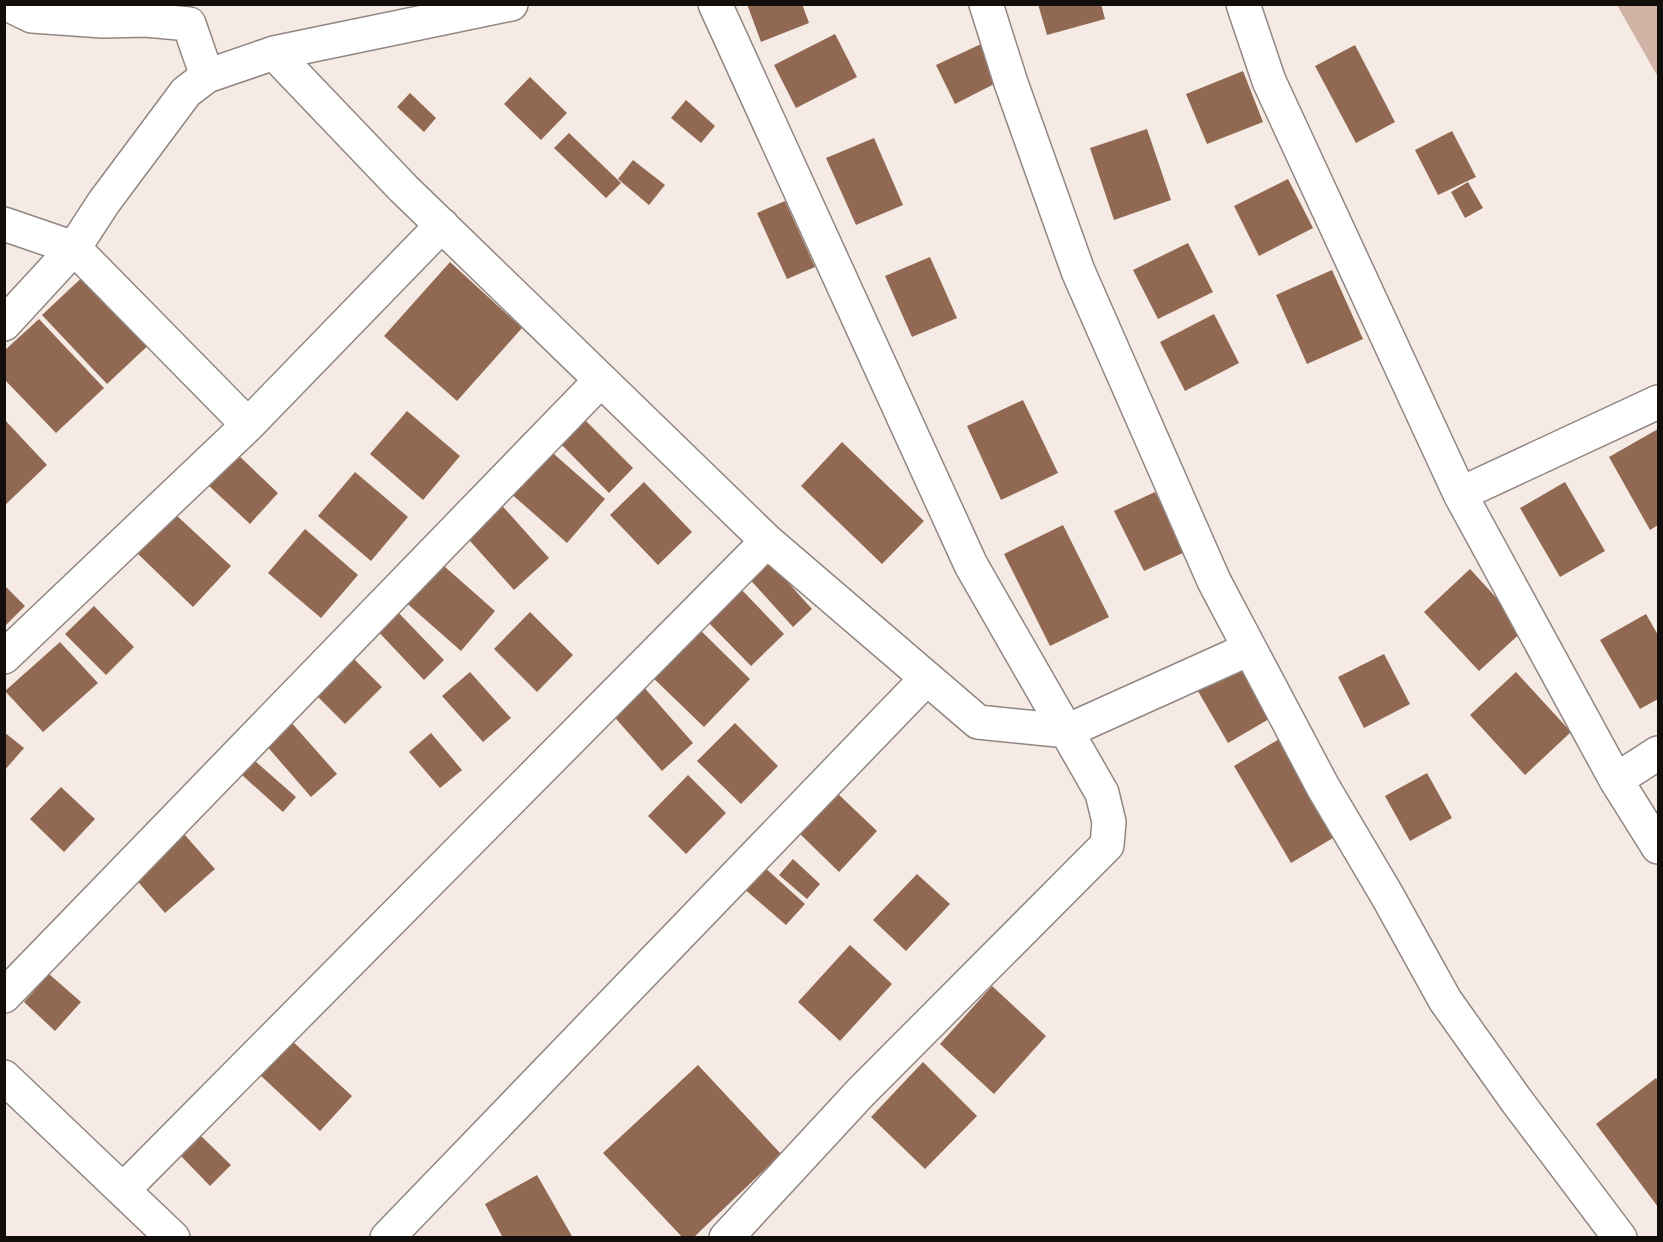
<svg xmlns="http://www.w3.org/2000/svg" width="1663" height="1242" font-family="Roboto,sans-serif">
<rect width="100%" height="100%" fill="#f5eae4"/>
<!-- green -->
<path fill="#d0b3a4" d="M1617,5H1658V77Z"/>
<!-- building -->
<path fill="#916953" d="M747,4H802L809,23L761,42Z
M1038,4H1101L1105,19L1047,35Z
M835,34L857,77L796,108L774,65Z
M981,44L1000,81L955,104L936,65Z
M1355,45L1395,122L1356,143L1315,66Z
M1243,71L1263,122L1207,144L1186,94Z
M530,77L567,113L541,140L504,104Z
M410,93L436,118L424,132L397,107Z
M686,100L715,126L701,143L671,118Z
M1147,129L1171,200L1114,220L1090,148Z
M1452,131L1476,177L1438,195L1415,150Z
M569,133L621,183L606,198L554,148Z
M874,138L903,205L856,225L826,158Z
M633,160L665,185L649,205L618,179Z
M1288,179L1313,228L1259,256L1234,206Z
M1468,182L1483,208L1465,218L1451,192Z
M785,201L815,267L787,279L757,213Z
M1188,243L1213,292L1158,319L1133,270Z
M930,257L957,318L912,337L885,276Z
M450,262L522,328L457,401L384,336Z
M90,270L155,339L107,384L42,315Z
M1332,270L1363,339L1307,364L1276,295Z
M1214,314L1239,363L1185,391L1160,342Z
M39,319L104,388L56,433L4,379V351Z
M1023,400L1058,473L1001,500L967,426Z
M407,411L460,456L423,500L370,454Z
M581,416L633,468L609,493L557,440Z
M4,419L47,465L4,506Z
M1658,429V525L1650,530L1609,457Z
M842,442L924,521L882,564L801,486Z
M546,447L605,499L567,543L507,490Z
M237,454L278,493L250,524L208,485Z
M355,472L408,517L371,561L318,516Z
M644,482L692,532L658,565L610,515Z
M1565,482L1605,551L1560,577L1520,508Z
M1155,492L1185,552L1144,571L1114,511Z
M497,500L549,558L514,590L462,532Z
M175,514L231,566L193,607L138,554Z
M1063,525L1109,617L1050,646L1004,554Z
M305,529L358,575L321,618L268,573Z
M765,557L812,609L793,627L746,575Z
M436,559L495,611L461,651L402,599Z
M1470,569L1525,629L1479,671L1424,612Z
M4,585L25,606L4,627Z
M740,588L784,634L751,666L707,621Z
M94,606L134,647L106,675L65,634Z
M392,606L444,660L424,680L372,625Z
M530,612L573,655L537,692L494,649Z
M1646,614L1658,635V699L1640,709L1600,640Z
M695,625L750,679L704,727L648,673Z
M60,642L98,683L43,732L5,691Z
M1384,654L1410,704L1364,728L1338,677Z
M350,655L382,687L345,724L313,692Z
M1240,659L1274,716L1228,743L1195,686Z
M470,672L511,718L483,742L442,696Z
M1516,672L1571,732L1525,775L1470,715Z
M642,685L693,743L662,771L610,712Z
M290,721L337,774L311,797L265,744Z
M735,723L778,766L741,804L697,761Z
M4,732L24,748L4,771Z
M431,733L462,770L440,788L409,752Z
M1281,738L1338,835L1291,863L1234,766Z
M255,761L296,797L283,812L242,775Z
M1427,773L1452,818L1410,841L1385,796Z
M688,775L726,813L686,854L648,816Z
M61,787L95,819L64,852L30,819Z
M836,792L877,831L839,872L798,832Z
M184,834L215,869L165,913L134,877Z
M793,859L820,884L807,899L779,875Z
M762,865L805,904L786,925L742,887Z
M917,874L950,904L906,951L873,920Z
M850,945L892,984L840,1041L798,1002Z
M49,974L81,1002L55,1031L24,1002Z
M992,986L1046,1036L994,1094L940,1044Z
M291,1040L352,1096L320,1131L259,1074Z
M923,1062L977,1116L925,1169L871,1117Z
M698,1065L781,1154L693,1238H683L603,1153Z
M1656,1078L1658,1081V1207L1596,1124Z
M201,1136L231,1165L210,1186L181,1156Z
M537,1175L573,1238H503L485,1204Z"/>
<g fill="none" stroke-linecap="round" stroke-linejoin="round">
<!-- minor casing -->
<g stroke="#918681" stroke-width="36">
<path id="minor" d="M7,4L32,16L103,21L146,20L189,24L207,76
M715,4L971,565L1102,793L1109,822L1107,845L861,1092L726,1238
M986,4L1011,83L1078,271L1214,581L1323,787L1388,897L1445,1000L1516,1100L1620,1238
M1243,4L1269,81L1460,494L1616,780L1658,847
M274,53L403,188L767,541L978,722L1067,731L1249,649
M4,224L74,248L248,425
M4,324L74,248L104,202L186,92L207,76L274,53L511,4
M1460,494L1658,402
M4,657L248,425L442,225
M1616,780L1658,753
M4,996L601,380
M4,1077L173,1238
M123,1190L767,541
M387,1238L926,679"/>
</g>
<!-- minor -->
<use href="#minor" stroke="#fff" stroke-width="33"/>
</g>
<!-- border -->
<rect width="1663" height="1242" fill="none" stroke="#120e0c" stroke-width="12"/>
</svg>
